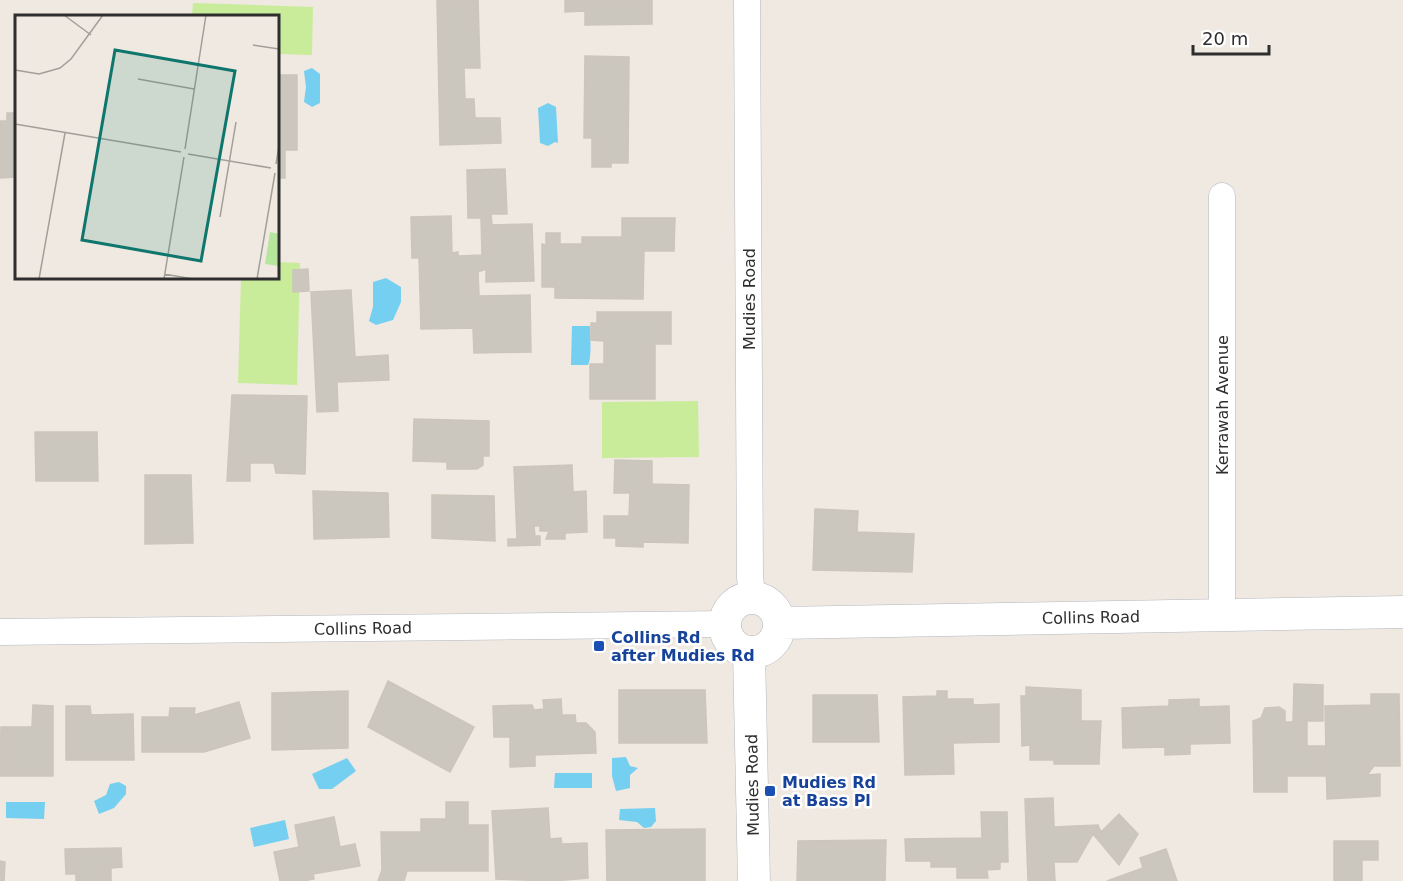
<svg xmlns="http://www.w3.org/2000/svg" width="1403" height="881" font-family="'DejaVu Sans',sans-serif">
<rect width="100%" height="100%" fill="#efe9e1"/>
<!-- pitch -->
<path fill="#c9ec9a" d="M193,3L313,7L312,55L278,54V16H192Z
M278,262L300,263L297,385L238,383L241,278H278Z
M698,401L699,457L602,458V402Z"/>
<!-- water -->
<path fill="#75cff0" d="M312,68L320,74V103L312,107L304,102L306,87L304,71Z
M548,103L556,107L558,143L555,142L548,146L540,143L538,108Z
M386,278L401,287V302L393,320L376,325L369,321L373,307V282Z
M572,326H590C590,336 592,357 588,365H571Z
M626,757L630,766L638,768L630,775V788L616,791L612,776V758Z
M347,758L356,771L332,789H319L312,774Z
M555,773H592V788H554Z
M119,782L126,786V794L114,808L99,814L94,801L106,795L110,784Z
M6,802H45L44,819L6,818Z
M655,808L656,821L651,827L644,828L637,822L619,820L620,809Z
M285,820L289,839L254,847L250,828Z"/>
<!-- building -->
<path fill="#cbc7bf" stroke="#cbc5ba" stroke-width="1.5" d="M437,0H478L480,68H464L465,99H474L475,118H500L501,143L440,145Z
M565,0H652V24L585,25V11L565,12Z
M585,56L629,57L628,163H611V167H592V138H584Z
M278,75H297V150H285V178H278Z
M7,113H16V177L0,178V121H7Z
M505,169L507,214H491L492,225L532,224L534,281L486,282V269L478,272L479,296L530,295L531,352L474,353L473,328L421,329L419,258H412L411,217L451,216L452,253L458,252V256L482,255L481,218H468L467,170Z
M622,218H675L674,251H644L643,299L555,298V287H542V244L546,245V233H560V244H582V237H622Z
M308,269L309,291L293,292V270Z
M351,290L355,357L388,355L389,380L337,382L338,411L317,412L311,292Z
M597,312H671V344H655V399H590V364H604V341L591,340V323H597Z
M232,395L307,396L305,474L276,473L274,463H250V481H227Z
M414,419L489,421V456H483V465L477,469H447V462L413,461Z
M35,432H97L98,481H36Z
M615,460L652,461V484L689,485L688,543L643,542V547L616,546V538H604V516H629L630,493H614Z
M572,465L573,492L586,491L587,532L565,533V539H546L549,531H540V526H534L535,536H540V545L508,546V539H517L514,467Z
M145,475H191L193,543L145,544Z
M313,491L388,493L389,537L314,539Z
M432,495L494,496L495,541L432,538Z
M815,509L858,511L857,532L914,534L912,572L813,570Z
M388,681L474,727L450,772L368,727Z
M1294,684L1323,685V721H1302V712L1301,722H1307V746H1325V776H1287V792H1254L1253,721L1261,718L1265,708L1279,707L1285,711V722H1293Z
M1026,687L1081,690V721H1101L1099,764H1054V760H1030V745L1022,746L1021,696H1026Z
M619,690H705L707,743H619Z
M348,691V748L272,750V693Z
M937,691H947V699H973V705L999,704V742L953,743L954,774L905,775L903,697L937,696Z
M1371,694H1399L1400,766H1374L1367,775L1380,774V796L1327,799L1325,706L1371,705Z
M813,695H877L879,742H813Z
M561,699L562,715H575L576,723H586L595,732L596,753L535,755V766L510,767V737H494L493,706L532,705L534,710L544,709L543,700Z
M1199,699V707L1229,706L1230,743L1190,744V754L1165,755V747L1123,748L1122,708L1169,706V700Z
M239,702L250,738L204,752H142V717H169L170,708H195L194,715Z
M33,705L53,706V776H0L1,727H32Z
M66,706H90L91,715L133,714L134,760H66Z
M1053,798L1054,827L1098,825L1101,832L1119,814L1138,834L1119,865L1093,834L1077,862H1054L1055,881H1028L1025,799Z
M446,802H468V825H488V871H407L404,881H378L382,870L381,832H421V819H446Z
M548,808L550,839L561,838L562,844L587,843L588,878L554,881L496,879L492,811Z
M981,812H1007L1008,862H1000V869L987,870L988,878H957V867H931V861H906L905,839L982,838Z
M334,817L340,847L355,844L360,866L313,874L314,879L303,881H280L274,852L299,847L295,825Z
M705,829V881H607L606,830Z
M886,840L885,881H797L798,841Z
M1334,841H1378V860H1362V881H1334Z
M121,848L122,867L111,868V881H76V874H66L65,849Z
M1166,849L1177,881H1107L1143,868L1140,858Z
M0,861L5,862L4,881H0Z"/>
<g fill="none" stroke-linecap="round" stroke-linejoin="round">
<!-- minor casing -->
<g stroke="#b4b7c1" stroke-width="27">
<path id="minor" d="M747,0L750,578L753,598
M1222,196V614
M0,632L726,624"/>
</g>
<!-- tertiary casing -->
<g stroke="#b4b7c1" stroke-width="33">
<path id="tertiary" d="M725 625a27 27 0 1 1 54 0a27 27 0 1 1-54 0Z
M779,623L1403,612
M749,652L754,881"/>
</g>
<!-- minor -->
<use href="#minor" stroke="#fff" stroke-width="26"/>
<!-- tertiary -->
<use href="#tertiary" stroke="#fff" stroke-width="32"/>
</g>
<!-- markers -->
<g fill="#1a4fb4" stroke="#fff" stroke-width="2">
<rect x="593" y="640" width="12" height="12" rx="3"/>
<rect x="764" y="785" width="12" height="12" rx="3"/>
</g>
<g text-anchor="middle" stroke-width="5" stroke-linejoin="round" paint-order="stroke">
<!-- street labels -->
<g font-size="16" fill="#2e2e2e" stroke="#fff">
<text transform="translate(749 299) rotate(-90)" y="6">Mudies Road</text>
<text transform="translate(1222 405) rotate(-90)" y="6">Kerrawah Avenue</text>
<text transform="translate(1091 617) rotate(-1)" y="6">Collins Road</text>
<text transform="translate(363 628) rotate(-1)" y="6">Collins Road</text>
<text transform="translate(752 785) rotate(-91)" y="6">Mudies Road</text>
</g>
<!-- transit labels -->
<g font-size="16" font-weight="bold" fill="#164399" stroke="#fff" text-anchor="start">
<text x="611" y="643">Collins Rd<tspan x="611" dy="18">after Mudies Rd</tspan></text>
<text x="782" y="788">Mudies Rd<tspan x="782" dy="18">at Bass Pl</tspan></text>
</g>
</g>
<!-- overview -->
<g transform="translate(15 15)">
<rect width="264" height="264" fill="#efe9e1"/>
<path d="M255,217L264,219V251L250,249Z" fill="#b6e59e"/>
<path fill="none" stroke="#a29e99" stroke-width="1.5" d="M49,0L76,20M238,30L264,34M0,55L24,59L45,53L56,44L88,0M123,64L179,74M0,109L166,137M170,134L191,0M173,139L256,153M261,149L264,131M205,202L221,107M149,259L178,264M24,264L50,118M149,264L169,142M242,264L260,158"/>
<path fill="#0f766e" fill-opacity="0.15" stroke="#0f766e" stroke-width="3" d="M100,35L220,56L186,246L67,225Z"/>
<rect width="264" height="264" fill="none" stroke="#2e2e2e" stroke-width="3"/>
</g>
<!-- scale -->
<path d="M1193 45v9h76v-9" fill="none" stroke="#2e2e2e" stroke-width="3"/>
<text x="1202" y="45" font-size="18" fill="#2e2e2e" stroke="#ffffff" stroke-width="4.5" paint-order="stroke">20 m</text>
</svg>
